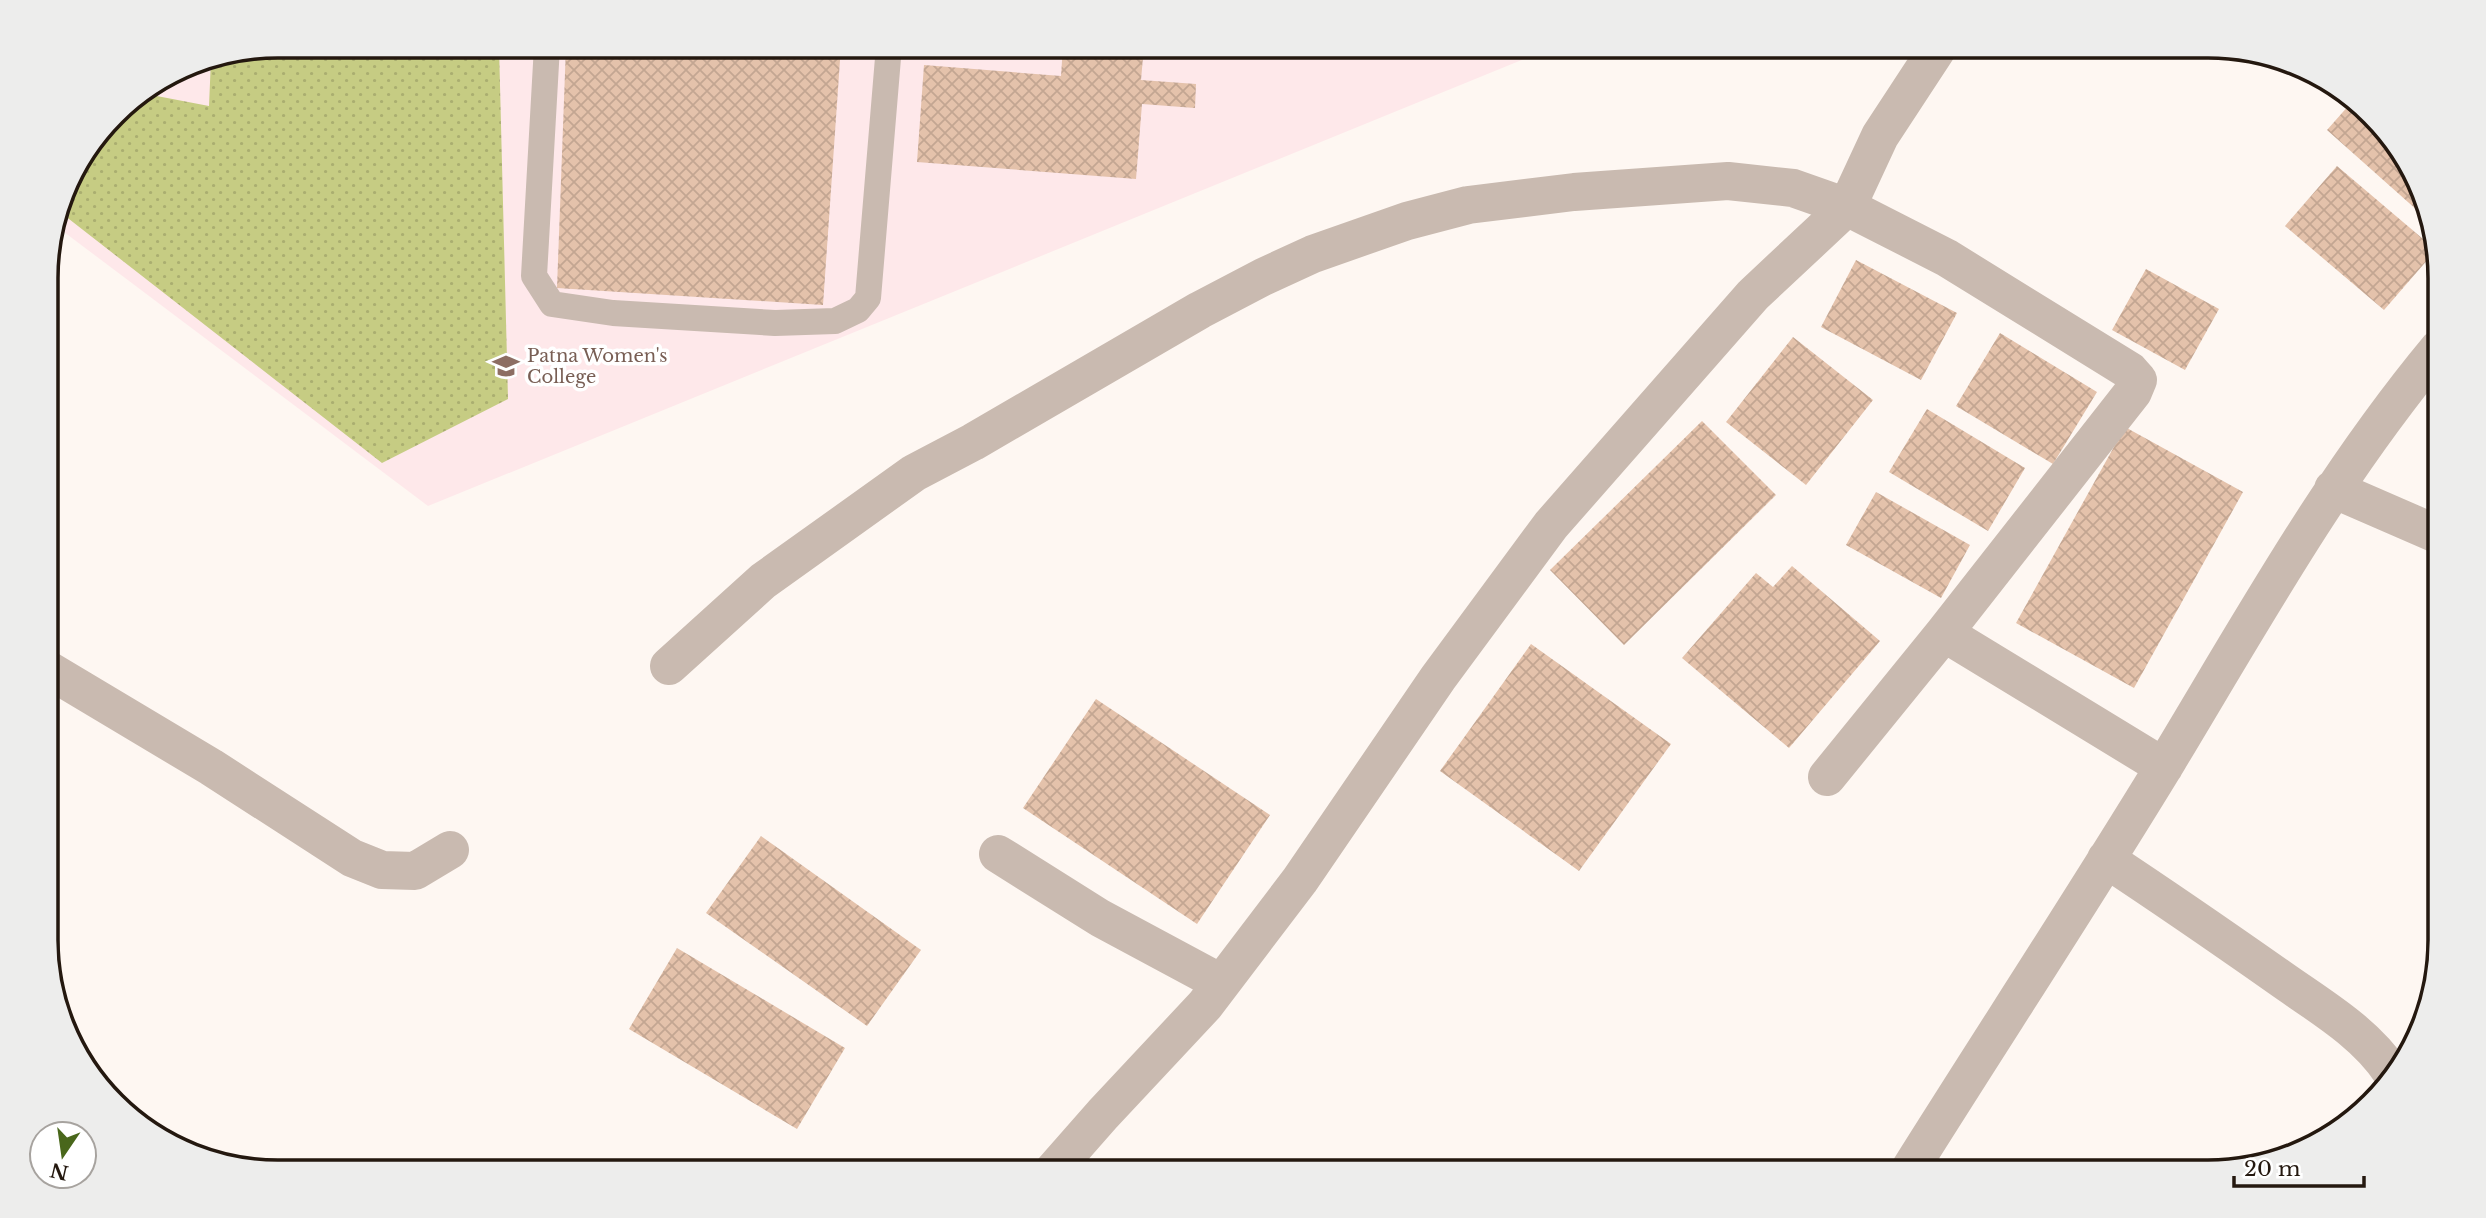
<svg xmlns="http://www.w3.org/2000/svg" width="2486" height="1218" font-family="'Libre Baskerville',serif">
<defs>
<pattern id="grass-dots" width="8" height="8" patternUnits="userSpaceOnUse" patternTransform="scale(1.75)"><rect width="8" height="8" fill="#c6cc83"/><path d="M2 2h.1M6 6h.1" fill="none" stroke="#aaae70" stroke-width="1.8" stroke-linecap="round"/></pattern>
<pattern id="building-cross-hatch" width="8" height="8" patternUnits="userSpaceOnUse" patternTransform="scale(1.75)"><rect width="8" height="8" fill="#e4c2ab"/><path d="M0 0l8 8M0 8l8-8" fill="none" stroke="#c3a692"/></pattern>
</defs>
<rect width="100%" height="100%" fill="#fef7f2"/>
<!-- education -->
<path fill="#fee8ea" d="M278,46H1556L428,506L56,226L69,176L124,104L190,63Z"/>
<!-- grass -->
<path fill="url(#grass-dots)" d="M278,46H499L508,399L382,463L60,212L69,176L124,104L141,93L209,106L211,59Z"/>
<!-- building -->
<path fill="url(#building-cross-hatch)" d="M566,46H841L823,305L557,288Z
M1063,46H1144L1141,80L1196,84L1195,108L1142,104L1136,179L917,162L924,65L1061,76Z
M2350,104L2401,149L2427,219L2327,130Z
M2337,166L2436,250L2384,310L2285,226Z
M1856,260L1957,313L1921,380L1821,327Z
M2146,269L2219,309L2185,370L2112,330Z
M2000,333L2097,392L2053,464L1956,406Z
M1793,337L1873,400L1806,485L1726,422Z
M1927,409L2025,468L1988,531L1889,472Z
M1702,421L1776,495L1624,645L1550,570Z
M2125,427L2243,492L2134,688L2016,623Z
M1876,492L1970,545L1941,598L1846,545Z
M1792,566L1880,641L1789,748L1682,658L1756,573L1773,587Z
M1531,644L1671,744L1579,871L1440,771Z
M1096,699L1270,815L1197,924L1023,808Z
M761,836L921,950L867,1026L706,913Z
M677,948L845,1048L797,1129L629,1029Z"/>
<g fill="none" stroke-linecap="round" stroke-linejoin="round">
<!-- lane -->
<path stroke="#c9bab0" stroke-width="26" d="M547,46L534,276L552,304L613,313L775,323L835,321L858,310L868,298L889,46"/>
<!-- street -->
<path stroke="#c9bab0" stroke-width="38" d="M2333,489L2439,535
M669,666L763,581L914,473L973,442L1200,310L1263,277L1313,254L1407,221L1468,205L1574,192L1728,181L1793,188L1847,207L1947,258L2130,371L2138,380L2133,392L1944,633
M47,669L211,767L352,858L382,870L415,871L450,850
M1827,777L1944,633L2164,767
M998,854L1100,918L1221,983
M2106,859C2165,898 2223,938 2280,978C2318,1005 2365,1032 2391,1072
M1052,1172L1103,1114L1205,1005L1300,880L1438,678L1551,525L1753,295L1847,207L1880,136L1939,46
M1908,1172C1994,1035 2084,898 2168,760C2253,619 2333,475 2439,348"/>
</g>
<!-- icons -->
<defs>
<g id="university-bare" transform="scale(2.1)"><path d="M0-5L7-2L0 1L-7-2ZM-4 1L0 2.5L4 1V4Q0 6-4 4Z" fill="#8d6e63" stroke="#fff" stroke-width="2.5" paint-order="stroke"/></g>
</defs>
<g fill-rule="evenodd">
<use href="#university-bare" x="506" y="366"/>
</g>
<g text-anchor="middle" stroke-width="7" stroke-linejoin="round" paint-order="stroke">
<!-- education labels -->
<g font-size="18" fill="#785e54" stroke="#fff" text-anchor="start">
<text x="527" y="362">Patna Women's<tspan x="527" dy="21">College</tspan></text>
</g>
</g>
<!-- crop -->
<path d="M0 0H2486V1218H0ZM278 58H2208A220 220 0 0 1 2428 278V940A220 220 0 0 1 2208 1160H278A220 220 0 0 1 58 940V278A220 220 0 0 1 278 58Z" fill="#ededec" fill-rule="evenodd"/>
<path fill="none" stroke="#24180f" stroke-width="3.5" d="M278 58H2208A220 220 0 0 1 2428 278V940A220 220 0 0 1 2208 1160H278A220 220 0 0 1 58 940V278A220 220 0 0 1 278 58Z"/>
<!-- north arrow -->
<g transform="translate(63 1155) rotate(193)"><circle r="33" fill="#ffffff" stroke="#a7a39f" stroke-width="2"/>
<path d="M0-5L12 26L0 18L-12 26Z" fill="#49671b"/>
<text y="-10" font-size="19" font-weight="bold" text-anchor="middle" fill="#24180f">N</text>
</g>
<!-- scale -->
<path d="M2234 1176v10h130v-10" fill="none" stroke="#24180f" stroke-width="3.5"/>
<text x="2244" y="1176" font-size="21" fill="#24180f" stroke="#ffffff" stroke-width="5" paint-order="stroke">20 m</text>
</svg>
